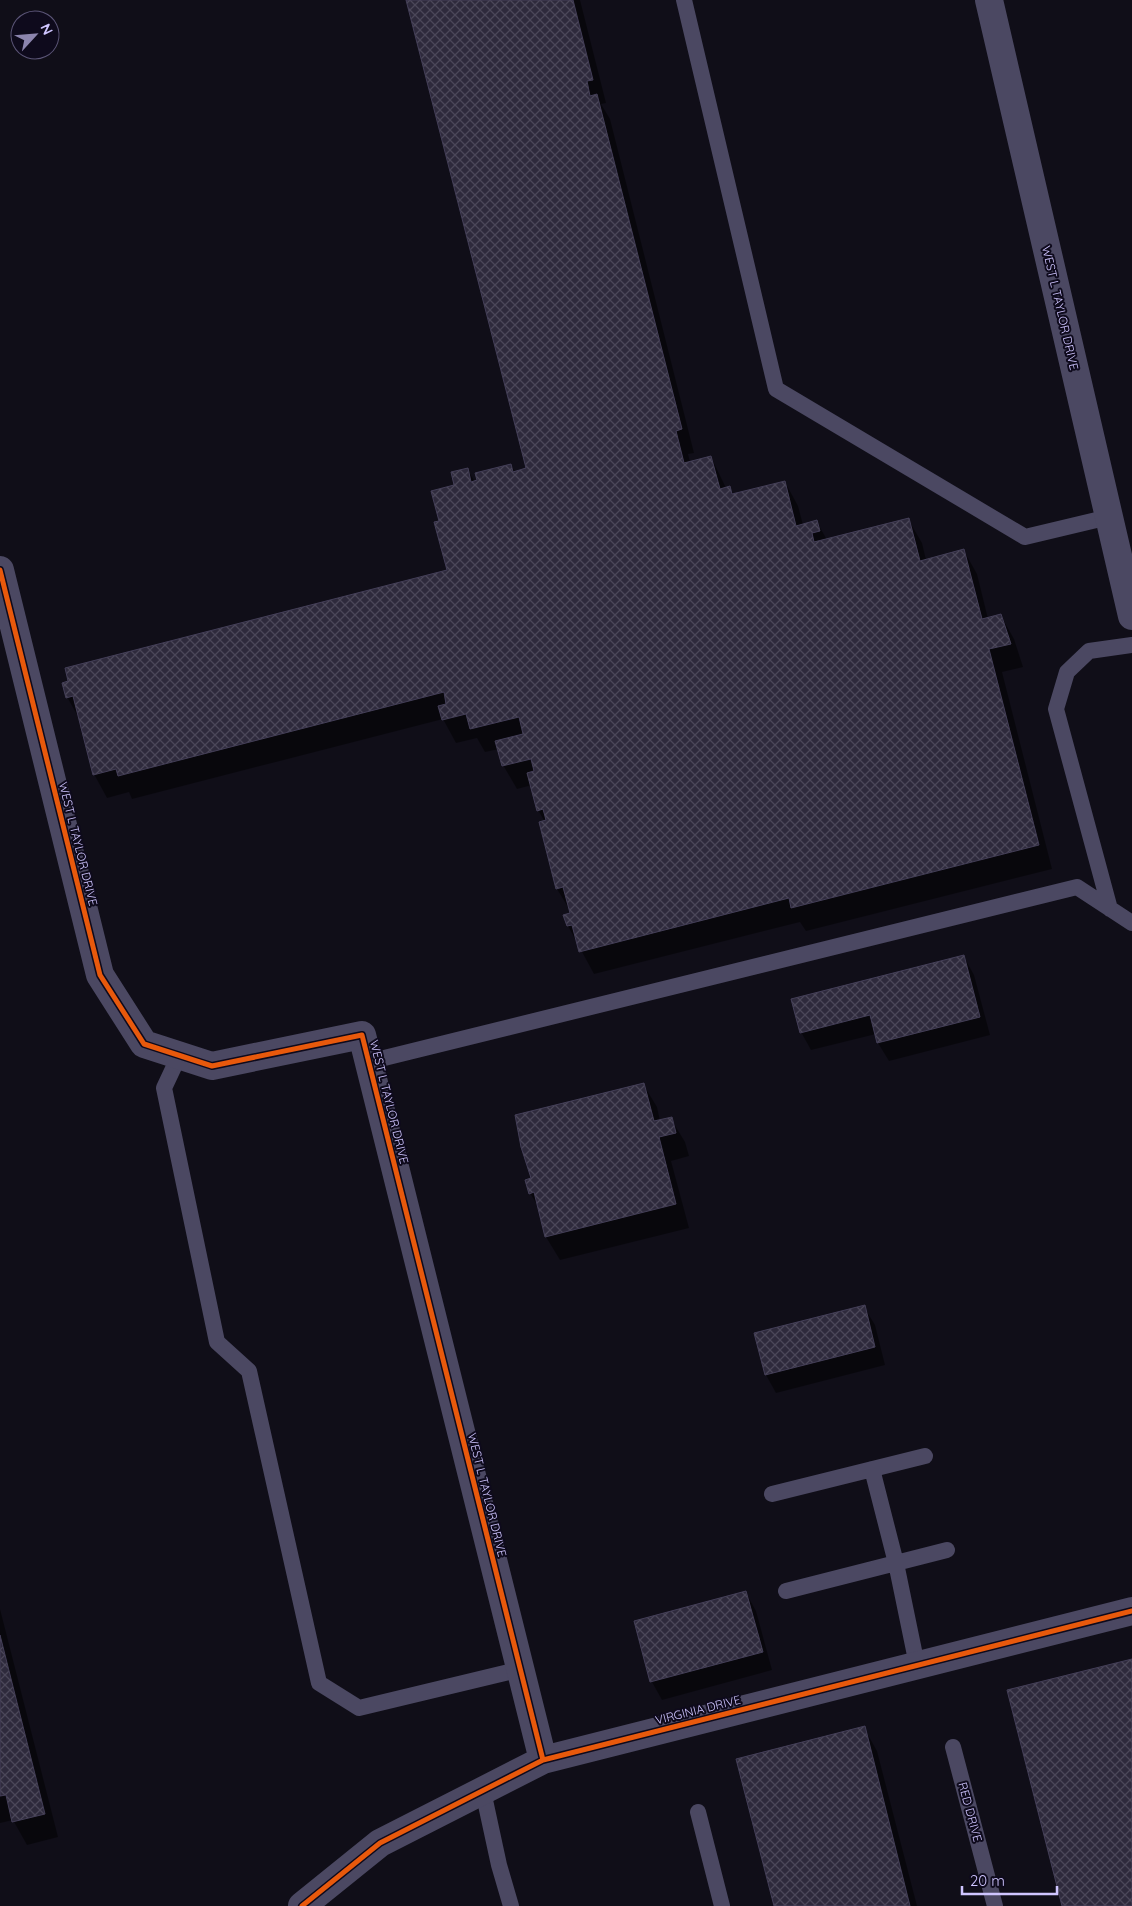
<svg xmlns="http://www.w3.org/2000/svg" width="1132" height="1906" font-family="Quicksand,sans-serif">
<defs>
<pattern id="building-cross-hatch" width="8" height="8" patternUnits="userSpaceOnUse" patternTransform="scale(1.25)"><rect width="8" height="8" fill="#2e2a3c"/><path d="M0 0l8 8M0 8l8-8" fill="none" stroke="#4b4759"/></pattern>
</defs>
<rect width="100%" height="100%" fill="#100e18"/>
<!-- shadow -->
<path fill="#0007" d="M408,0H580L606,103L601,104L610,119L694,453L688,454L690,462L711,457L726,488H730L734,495L785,482L798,506L803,525L817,522L827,540L908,519L922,543L926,560L964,551L977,574L988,619L1001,616L1014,639L1023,667L1002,672L1052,869L806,931L800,922L594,974L568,926L571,912L557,889L541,823L545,822L538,810L532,785L517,789L503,765L499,749L485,752L477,738L456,743L443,719L132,799L129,792L107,798L94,774L79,718L67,697L448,571L440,522L455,486L467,469L475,482L511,465L515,472L527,469Z
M964,957L974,975L990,1035L889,1061L878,1043L876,1034L811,1050L801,1032Z
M643,1084L657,1107L660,1121L671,1119L685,1142L689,1156L671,1161L689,1228L560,1260L546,1237L539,1208L530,1193L532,1179Z
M864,1307L875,1325L885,1365L776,1393L766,1375Z
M746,1593L756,1611L772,1670L662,1700L652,1682L636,1622Z
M0,1609L58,1837L27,1845L13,1820L0,1823Z
M864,1728L877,1751L917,1906H775Z"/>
<!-- building -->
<path fill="url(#building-cross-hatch)" stroke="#443f58" d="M406,0H573L593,80L587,81L590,96L597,94L682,429L676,431L684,463L711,456L720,489L730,486L732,494L785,481L796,526L817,520L820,531L812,533L814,542L909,518L920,561L964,549L982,619L1001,614L1011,644L989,649L1039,845L791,908L789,898L579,952L572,925L567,926L563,915L570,913L563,887L556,889L539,822L546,820L543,809L537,811L527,773L534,771L531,759L502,766L495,741L523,734L519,717L470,729L466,714L442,720L438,706L446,704L444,692L118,776L116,769L93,775L73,696L66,698L62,683L68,681L65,668L447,570L434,522L439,521L431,491L454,485L451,472L468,468L471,482L477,480L475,473L511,464L513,472L526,468Z
M964,955L980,1017L877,1043L870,1015L800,1033L791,999Z
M644,1083L654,1121L672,1117L676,1133L659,1137L676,1204L545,1237L534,1192L529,1194L525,1180L531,1178L521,1147L515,1115Z
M865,1305L875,1347L765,1375L754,1333Z
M746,1591L763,1652L650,1682L634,1621Z
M0,1635L45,1814L12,1822L6,1795L0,1796Z
M1132,1659V1906H1062L1007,1690Z
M865,1726L910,1906H774L736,1759Z"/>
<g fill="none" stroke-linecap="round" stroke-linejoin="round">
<!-- service -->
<path stroke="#4b4862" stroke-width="16" d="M684,0L776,389L1025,537L1109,517
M1110,909L1056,709L1067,672L1089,651L1132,645
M179,1056L164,1088L217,1342L249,1371L319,1683L359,1708L521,1669
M368,1062L1077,887L1132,923
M772,1494L925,1456
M786,1591L896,1563L872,1469
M917,1665L896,1563L947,1550
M953,1747L995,1906
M483,1791L499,1865L511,1906
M698,1812L722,1906"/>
<!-- minor -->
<path stroke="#4b4862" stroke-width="28" d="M989,0L1132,616
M0,570L100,975L144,1044L212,1066L362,1035L543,1760
M302,1906L380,1843L543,1760L1132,1611"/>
<!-- cycleway casing -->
<g stroke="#0e0a1c" stroke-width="8">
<path id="cycleway" d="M0,570L100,975L144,1044L212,1066L362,1035L543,1760
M302,1906L380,1843L543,1760L1132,1611"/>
</g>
<!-- cycleway -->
<use href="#cycleway" stroke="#e8590c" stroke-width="5"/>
</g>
<g text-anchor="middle" stroke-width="4" stroke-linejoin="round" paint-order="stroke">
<!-- street labels -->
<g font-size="12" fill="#cfc5ff" stroke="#0e0a1c">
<text transform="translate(1060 308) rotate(77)" y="4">WEST L TAYLOR DRIVE</text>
<text transform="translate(78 844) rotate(76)" y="4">WEST L TAYLOR DRIVE</text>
<text transform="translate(389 1102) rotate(76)" y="4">WEST L TAYLOR DRIVE</text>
<text transform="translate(487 1495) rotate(76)" y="4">WEST L TAYLOR DRIVE</text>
<text transform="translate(698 1710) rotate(-14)" y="4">VIRGINIA DRIVE</text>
<text transform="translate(970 1812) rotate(75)" y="4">RED DRIVE</text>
</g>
</g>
<!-- north arrow -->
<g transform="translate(35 35) rotate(64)"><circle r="24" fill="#0e0a1c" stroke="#5b5577"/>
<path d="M0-4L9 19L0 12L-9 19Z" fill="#8c85ae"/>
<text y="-8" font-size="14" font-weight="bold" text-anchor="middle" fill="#cfc5ff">N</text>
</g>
<!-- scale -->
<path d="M962 1886v8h95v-8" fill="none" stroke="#cfc5ff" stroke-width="2.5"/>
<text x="970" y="1886" font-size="15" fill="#cfc5ff" stroke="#0e0a1c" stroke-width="4" paint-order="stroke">20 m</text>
</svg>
